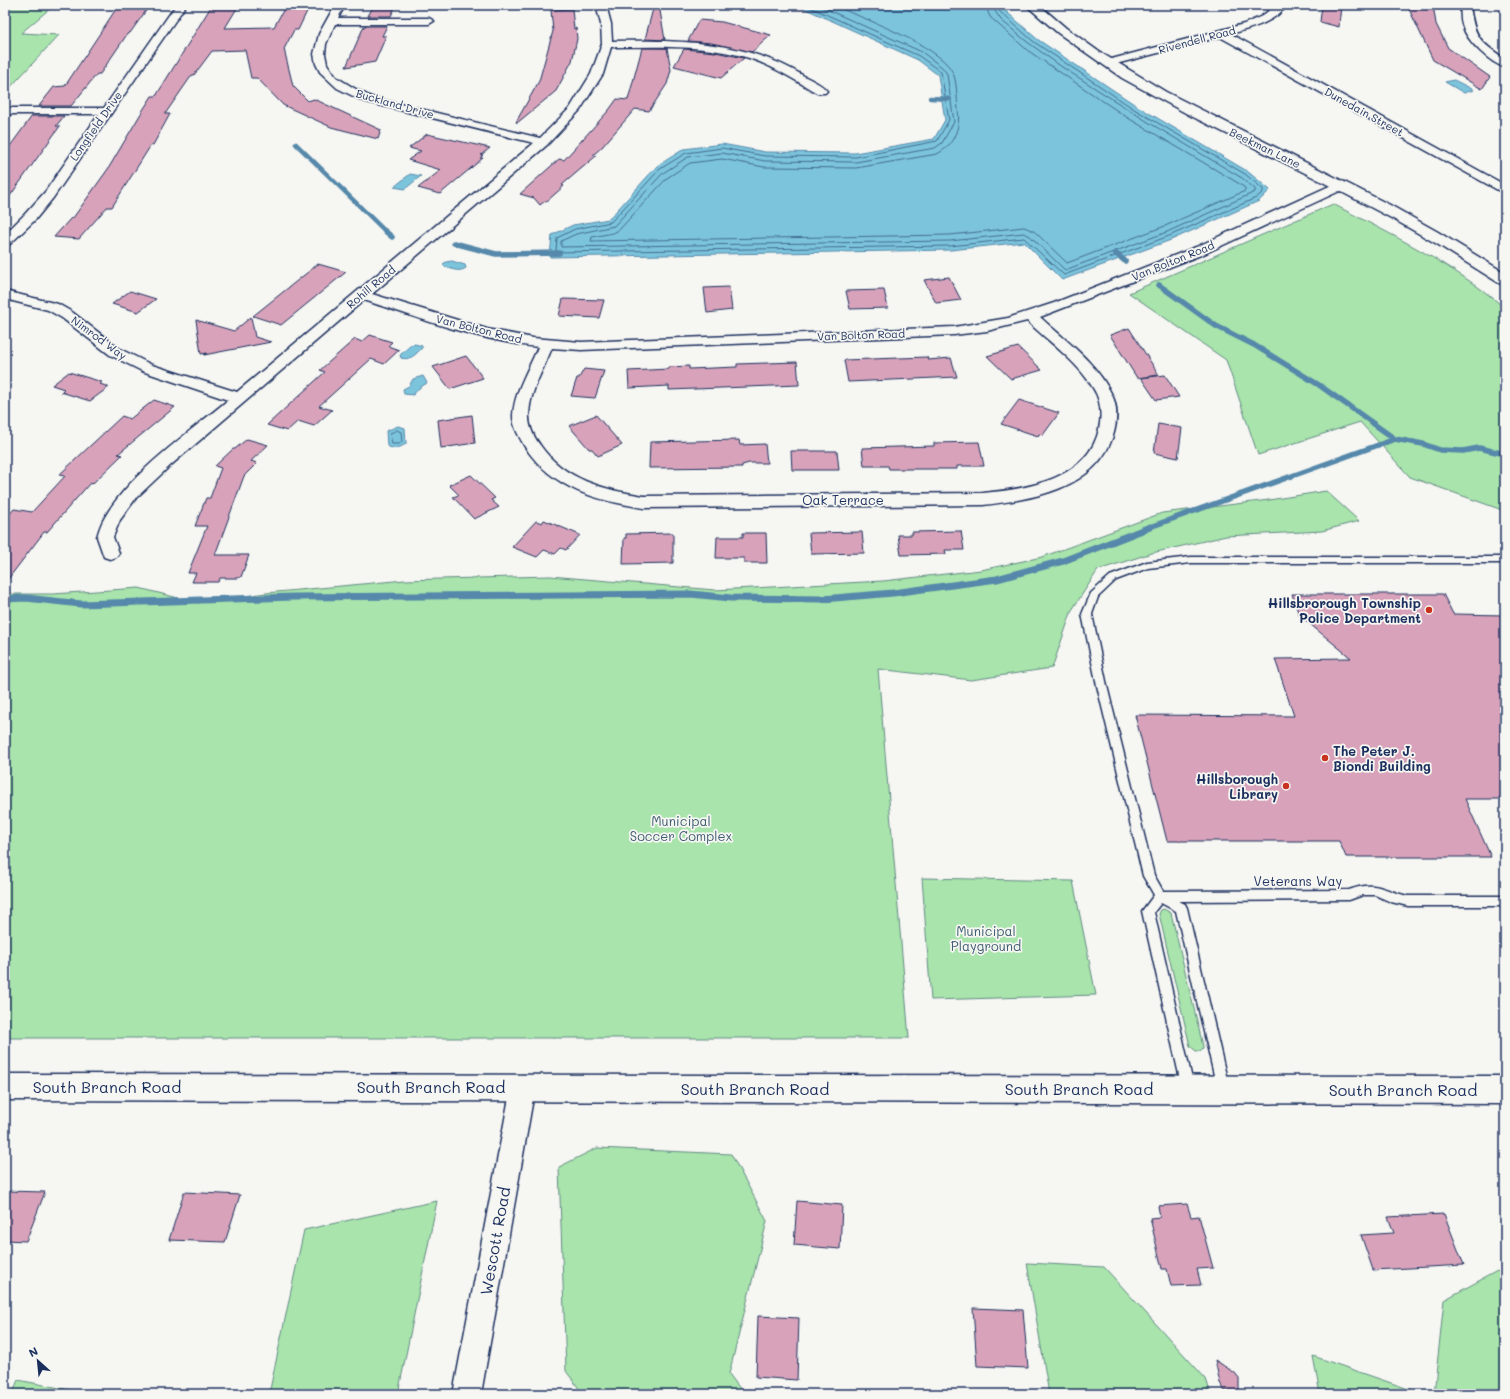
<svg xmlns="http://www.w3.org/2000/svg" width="1510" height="1399" font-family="Mali,sans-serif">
<rect width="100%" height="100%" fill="#f6f6f2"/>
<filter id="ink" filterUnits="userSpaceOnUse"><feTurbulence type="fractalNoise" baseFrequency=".025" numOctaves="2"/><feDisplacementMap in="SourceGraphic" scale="8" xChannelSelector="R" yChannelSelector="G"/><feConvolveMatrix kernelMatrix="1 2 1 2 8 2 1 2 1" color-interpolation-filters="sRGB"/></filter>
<g filter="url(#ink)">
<!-- green -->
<path fill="#a8e4ab" stroke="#628a84" d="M5,5H54L21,33L59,35L5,93Z
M1333,204C1392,235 1453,264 1505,308V511L1410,477L1360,422L1258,455L1226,360L1129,293Z
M1326,491L1359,521L1322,531L1226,536L1152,553L1098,570L1072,610L1052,668L971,680L878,669L909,1038H5V594H53L139,588L198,603L266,593L405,580L550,576L715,590L883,581L981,570L1042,557L1162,513L1269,500Z
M922,878L1073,881L1096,995L931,1000Z
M1164,909L1171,913L1203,1046V1048L1200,1051H1196L1190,1046L1159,914L1161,910Z
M597,1148L731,1154L767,1221L729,1374L744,1394H583L566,1371L559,1167Z
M437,1201L398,1394H269L304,1230Z
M1027,1263L1104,1267L1206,1379L1211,1394H1049Z
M1497,1271L1505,1278V1394H1434L1444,1300Z
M1313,1356L1423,1394H1320Z
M18,1380L91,1394H12Z"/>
<!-- water -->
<path fill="#7cc4dc" stroke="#58a" d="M797,5H999L1037,39L1137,106L1247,171L1270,190L1259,201L1171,240L1062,280L1024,242L951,250L550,257L552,235L573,225L609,219L657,166L684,149L722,144L765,152L855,153L934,139L945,120L938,75L918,60Z
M1454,80L1474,90L1464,93L1445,82Z
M410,174L421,176L405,189L394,187Z
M452,261L465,265L466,268C458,273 452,269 444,266L443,264L446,262Z
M415,344L422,346V348C416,354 410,361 401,358L400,355L411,345Z
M423,376L427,383L419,388L413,395L404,394L403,389L409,386L413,379Z
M398,426L405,428L406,444C399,448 394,450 387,446L386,431Z"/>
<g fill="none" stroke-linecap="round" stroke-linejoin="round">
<!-- shore -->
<path stroke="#426b90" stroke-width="1" d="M805,5L919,56L941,72L949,120L937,141L856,157L765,156L722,148L686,153L660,169L611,222L575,229L557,238L556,252L950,246L1024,238L1064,275L1169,236L1256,198L1263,192V189L1245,174L1134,109L1034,42L998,10L996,5
M817,5L922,52L943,68L947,74L954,122L942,143L935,148L856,162L765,161L722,153L688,157L663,173L614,226L576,234L561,241V247L950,241L1024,233L1030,236L1065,270L1167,232L1255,192V189L1242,178L1148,122L1062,67L1026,41L1001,20L991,5
M832,5C860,17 938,45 952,71C957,79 957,100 958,110C961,128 953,146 937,154L856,168L764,167L722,159L690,163L667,178L619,230L613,233L592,237L591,241L950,235L1024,227L1034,231L1067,263L1165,226L1245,191V188L1238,183L1128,118L1027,50L990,17L985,5
M397,430L401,432L402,442L399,444H392L390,434Z"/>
<!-- stream-far2 -->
<path stroke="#58a" stroke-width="4.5" d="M930,98L950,99
M296,144L386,232"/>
<!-- stream-far1 -->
<path stroke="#58a" stroke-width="5.5" d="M385,231L392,237
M454,243L496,254L559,253
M1115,253L1125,261
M1159,285L1216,326L1254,345L1319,385L1395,439L1423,444L1440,450L1463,451L1479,448L1505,454
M1147,528L1395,439"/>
<!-- stream -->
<path stroke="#58a" stroke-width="7" d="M5,599L26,598L81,604L293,597L691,594L731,598L823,599L893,593L997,579L1063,561L1150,527"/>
</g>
<!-- building -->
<path fill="#d8a3ba" stroke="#1b2f5e" d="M124,5H150L130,33H128L100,74H97L71,106H39L54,87L65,86L118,6Z
M212,5H239L225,28L274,27L286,5H310L298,30H294L284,49L293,86L308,101L314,99L381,130L378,139L331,127L283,105L257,78H251L245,50L212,51L194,75H192L165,114H170L153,145H151L112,207H107L79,239L54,237L71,218H73L108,169L143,110L152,96H156Z
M374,5H396L391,16H368Z
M654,5H659L665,40L645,39Z
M1322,5H1341L1339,27L1320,22Z
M1407,5H1433L1436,24L1448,48L1490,77L1482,89L1433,60Z
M572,9L574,29L576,28L577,39L572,61L556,91L517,123L516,122L539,81L553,31L551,10Z
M699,20L722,22L771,35L752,52L711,43L688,41Z
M364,26H387L382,36H386L375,62L346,67Z
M642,48H667L671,70L667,84L649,111L635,109L602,147L593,155L596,156L562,185L564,186L547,201H545L540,205L534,198L520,194L559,159L564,160L609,110L617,99L628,100Z
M684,49L715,52L744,58L721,78L674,66Z
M32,116H64L56,126H60L5,203V153Z
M427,134L490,148L481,155H483L480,158H483L440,194L418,188L441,170L408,160L421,151L409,148Z
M318,264L346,272L281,325L253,316Z
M949,277L961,300L936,303L924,280Z
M729,287L732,310L707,313L704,288Z
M884,290L888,308L850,309L846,291Z
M130,291L156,299L138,312L112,304Z
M563,299L604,300L599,318L559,316Z
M251,317L255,337L271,342L204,355L207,353L201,354L196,320L234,331Z
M1129,328L1159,375L1137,378L1110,335Z
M370,335L392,342L388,346L399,350L384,364L371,359L319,406L332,410L314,426L298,421L287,431L267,425L325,372L320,370L355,339L362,342Z
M1018,347L1042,370L1011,379L987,356Z
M466,356L483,378L450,389L433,367Z
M927,357L928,360L951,358L957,377L848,382L844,360Z
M797,362L799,385L669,390V386L629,388L628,371L669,369V367L689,366V369L737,367V364Z
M584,369L604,371L595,398L571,396L577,378H579Z
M69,372L102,382L100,384L109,387L90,401L61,392L64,389L52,385Z
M1165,375L1179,397L1156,400L1141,378Z
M154,400L175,407L118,454L122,455L92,484L90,483L47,532H44L5,583V519L14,509L32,512L65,476L59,475L122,416L130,419Z
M1019,400L1059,413L1043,435L1039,434L1038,436L1001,424Z
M472,415L475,443L441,448L438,420Z
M596,415L622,445L598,456L592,449H589L569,426Z
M1158,424L1182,428L1178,458L1154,453Z
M247,439L268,445L251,461L257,463L244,476L215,555H249L241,577L237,578H220L218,582H192L196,573H188L207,526H195L206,498H210L221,468L215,466L233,449H235Z
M739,440L740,445L765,444L767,463H749L742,465V467L649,468L650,442Z
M979,442L984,466H957V469H889L888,466H864L862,448L934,446V443Z
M791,451H837L839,470H792Z
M471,475L495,498L491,500L499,507L474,519L453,497L459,495L449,485Z
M544,520L580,535L566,550L561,548L555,554L544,550L537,557L512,547L536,521L542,523Z
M961,531L964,550H945L946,554L901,555L898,535H912V532Z
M862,532L864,553L811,554L809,533Z
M673,533V563L623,564L624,538H626V534Z
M743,533H766L767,563H744V558H716L717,537H743Z
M1292,594H1443L1453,614L1505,615V799H1465L1491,857H1346L1339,841H1167L1135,715L1294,716L1275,659L1351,658L1299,615Z
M5,1191L45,1192L26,1241L5,1240Z
M184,1192L240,1195L225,1242L169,1240Z
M797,1201L842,1205L840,1249L794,1245Z
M1187,1204L1191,1217L1199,1216L1213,1268L1197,1269L1201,1285L1171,1286L1167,1269H1162L1150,1218L1160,1217L1158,1206Z
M1444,1214L1464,1265L1373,1270L1361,1235L1394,1233L1388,1217Z
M973,1308L1023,1310L1028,1368L977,1366Z
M758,1316L799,1318L797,1380L756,1377Z
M1215,1360L1235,1373L1239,1378V1392L1225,1391L1220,1383Z"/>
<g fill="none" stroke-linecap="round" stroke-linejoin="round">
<!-- lane casing -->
<g stroke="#1b2f5e" stroke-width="3">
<path id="lane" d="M1191,557H1505V563H1191L1148,568L1116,580L1098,597L1092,614L1107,686L1154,875L1163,891L1349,890C1377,880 1381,890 1408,896H1505V906H1408L1391,902L1375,895H1363L1349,900L1179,901L1185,904L1187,908L1229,1088L1227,1092L1223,1094L1219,1092L1217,1088L1176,911L1161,903L1154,912L1194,1088L1192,1092L1188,1094L1184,1092L1182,1088L1142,911L1154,895L1143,876L1097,686L1082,614L1091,593L1110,576L1147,562Z"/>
</g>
<!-- street casing -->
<g stroke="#1b2f5e" stroke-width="3">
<path id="street" d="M176,5H186L53,198L35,220L10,244L5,245V234L25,214L45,192L99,114H5V108H104Z
M335,5H345L338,18H429L434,21L429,24H335L326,44L325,54L327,64L336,77L354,88L371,97L540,138L570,108L591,74L602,44L601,24L596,5H606L611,24L612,41C679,40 745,40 804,76C811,80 822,84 827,91L825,93H817C795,80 773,66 749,58C705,44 657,47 611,47L603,74L580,110L547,145L372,294L487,329L533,338L581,342L954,327L1008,318L1054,303L1196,247L1336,183H1344L1346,186L1344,189L1206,253L1040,317C1065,340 1097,363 1112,395C1118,407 1117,423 1113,436C1095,490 1031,499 983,505L644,508C596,500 554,490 525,447C520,438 513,427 513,416C514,392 529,369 538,347C478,340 421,319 364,300L171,465L136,498L120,520L113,537L119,553L116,557L110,559L104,557L97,537C99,530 101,523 105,517C129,474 190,432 228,400L142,371L110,355L62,318L48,310L5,299V291L58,304L72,312L120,349L152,365L237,392L534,143L363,101L337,88L320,72L316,64L314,54L319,34ZM1027,321C1049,342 1078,362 1093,388C1101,400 1102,415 1099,429C1088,480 1026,489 983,493L644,496C605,490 564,480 540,445C534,437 528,426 529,414C530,391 543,370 552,348L581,350L954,335L987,331Z
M1276,5H1287C1274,23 1251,28 1231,34L1505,185V194L1220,37L1108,66L1103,63L1104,61L1244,24L1262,16Z
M1460,5H1470C1474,37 1479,41 1505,59V67C1491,64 1467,41 1463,27C1460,20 1461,12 1460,5Z
M523,1075L531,1079L535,1087L481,1394H453L511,1087L515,1079Z"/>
</g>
<!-- secondary casing -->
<g stroke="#1b2f5e" stroke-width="3">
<path id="secondary" d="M1026,5H1039L1066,28L1098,51L1166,92L1390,205L1438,232L1505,273V285L1499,283L1437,244L1395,220L1313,177L1191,116L1122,78L1058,33Z
M5,1074L1505,1076V1104L5,1100Z"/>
</g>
<!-- lane -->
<use href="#lane" fill="#f6f6f2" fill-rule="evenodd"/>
<!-- street -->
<use href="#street" fill="#f6f6f2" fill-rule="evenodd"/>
<!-- secondary -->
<use href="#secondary" fill="#f6f6f2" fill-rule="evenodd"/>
</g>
</g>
<!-- markers -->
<g fill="#c8321e" stroke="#f6f6f2" stroke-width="1.5">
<circle cx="1429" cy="610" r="4"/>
<circle cx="1325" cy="758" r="4"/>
<circle cx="1286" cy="786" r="4"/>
</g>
<g text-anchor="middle" stroke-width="3.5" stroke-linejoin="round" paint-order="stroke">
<!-- far-street labels -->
<g font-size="11" fill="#1b2f5e" stroke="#f6f6f2">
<text transform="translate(1197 40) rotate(-15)" y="4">Rivendell Road</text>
<text transform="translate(395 104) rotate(16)" y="4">Buckland Drive</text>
<text transform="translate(1364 112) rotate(29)" y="4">Dunedain Street</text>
<text transform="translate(96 126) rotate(-55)" y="4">Longfield Drive</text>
<text transform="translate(1265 148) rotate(26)" y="4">Beekman Lane</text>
<text transform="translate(1173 261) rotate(-22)" y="4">Van Bolton Road</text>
<text transform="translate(371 287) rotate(-40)" y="4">Rohill Road</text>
<text transform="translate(479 329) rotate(14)" y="4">Van Bolton Road</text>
<text transform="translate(861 335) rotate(-2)" y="4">Van Bolton Road</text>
<text transform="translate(99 338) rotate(36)" y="4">Nimrod Way</text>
</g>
<!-- street labels -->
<g font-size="13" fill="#1b2f5e" stroke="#f6f6f2">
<text x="843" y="505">Oak Terrace</text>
<text x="1298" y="886">Veterans Way</text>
</g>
<!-- poi labels -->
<g font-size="13" font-weight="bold" fill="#1b2f5e" stroke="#f6f6f2" text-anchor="end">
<text x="1421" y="608">Hillsbrorough Township<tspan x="1421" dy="15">Police Department</tspan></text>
<text x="1333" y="756" text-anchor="start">The Peter J.<tspan x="1333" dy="15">Biondi Building</tspan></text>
<text x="1278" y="784">Hillsborough<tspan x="1278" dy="15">Library</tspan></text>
</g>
<!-- park labels -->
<g font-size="13" fill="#3e5c71" stroke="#f6f6f2">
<text x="681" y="826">Municipal<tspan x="681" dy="15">Soccer Complex</tspan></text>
<text x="986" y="936">Municipal<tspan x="986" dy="15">Playground</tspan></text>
</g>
<!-- near-street labels -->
<g font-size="16" fill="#1b2f5e" stroke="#f6f6f2">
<text x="107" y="1093">South Branch Road</text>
<text x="431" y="1093">South Branch Road</text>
<text x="755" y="1095">South Branch Road</text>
<text x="1079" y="1095">South Branch Road</text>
<text x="1403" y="1096">South Branch Road</text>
<text transform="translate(495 1241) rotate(-80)" y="6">Wescott Road</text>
</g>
</g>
<!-- margin -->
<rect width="1510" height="1399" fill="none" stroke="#f6f6f2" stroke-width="20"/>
<rect x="10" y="10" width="1490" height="1379" fill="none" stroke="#1b2f5e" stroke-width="1.5" filter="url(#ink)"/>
<!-- north arrow -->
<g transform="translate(38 1361) rotate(333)" stroke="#f6f6f2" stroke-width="3" paint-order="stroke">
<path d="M0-3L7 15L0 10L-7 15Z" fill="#1b2f5e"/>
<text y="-6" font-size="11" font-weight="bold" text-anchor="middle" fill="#1b2f5e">N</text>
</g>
</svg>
